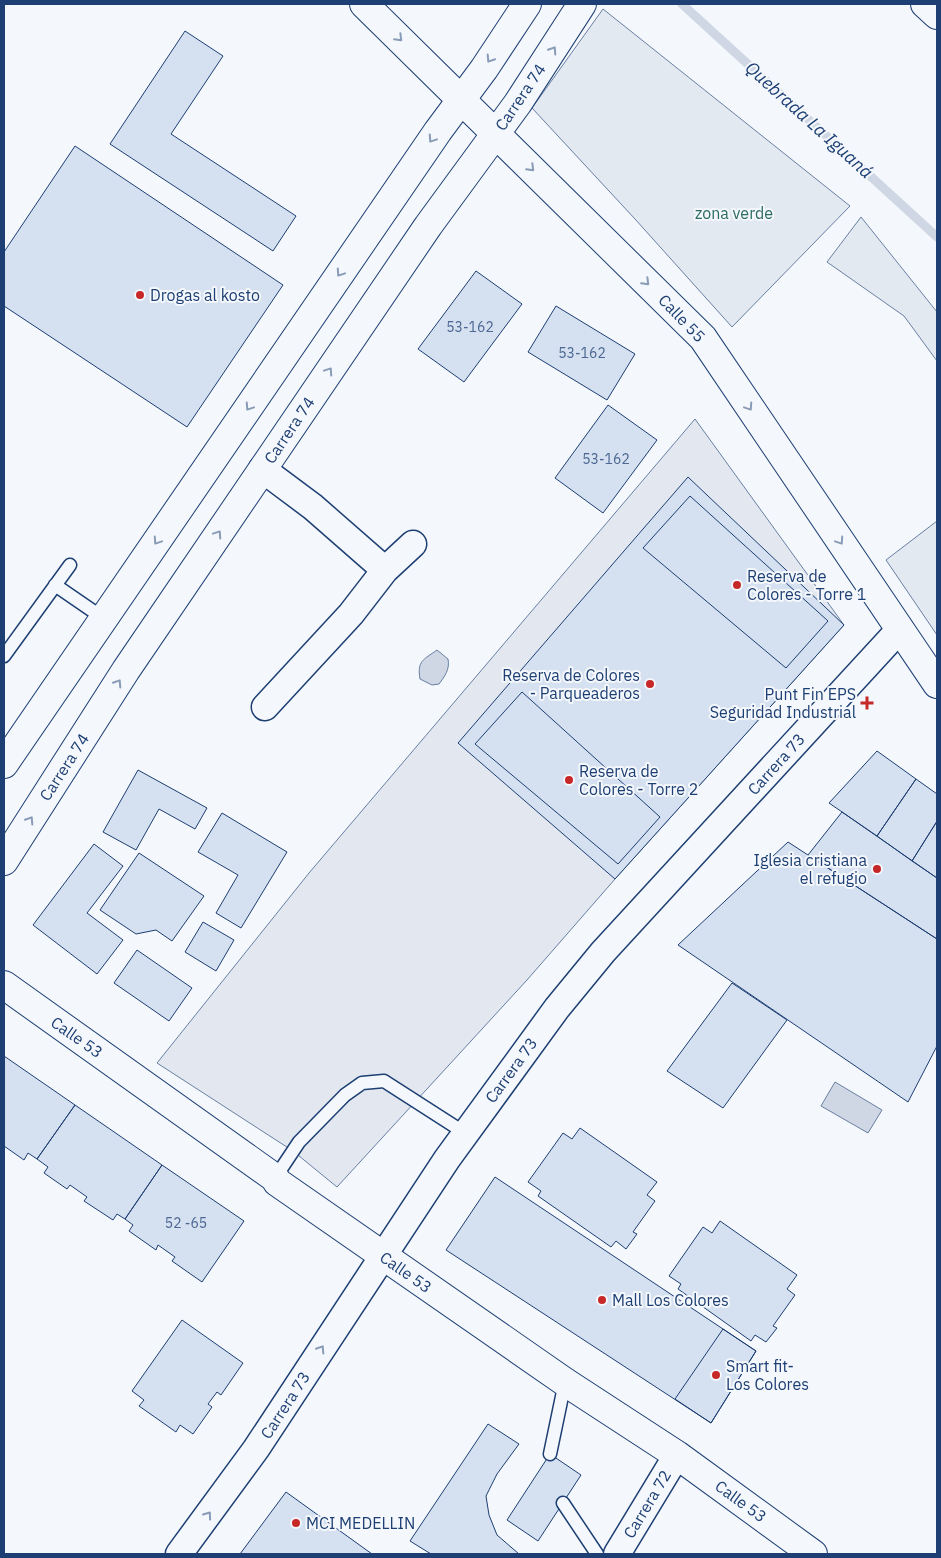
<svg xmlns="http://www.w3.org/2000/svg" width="941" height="1558" font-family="'IBM Plex Sans',sans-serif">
<rect width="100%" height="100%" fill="#f4f7fb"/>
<!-- green -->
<path fill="#e3e9f0" stroke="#687fa3" d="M603,9L850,206L732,327L635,219L532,108Z
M861,217L937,312V361L904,316L827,262Z
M937,521V635L886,560Z"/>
<!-- parking -->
<path fill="#e3e8f0" stroke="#687fa3" d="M695,419L844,625L615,879L527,980L337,1187L293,1151L157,1063L309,873Z"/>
<!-- water -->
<path fill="#cfd7e4" stroke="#687fa3" d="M437,650L448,659C450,669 445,676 439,684L432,685L420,679C417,661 423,660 437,650Z
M835,1082L882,1110L868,1133L821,1106Z"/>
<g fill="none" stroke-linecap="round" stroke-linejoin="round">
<!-- stream -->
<path stroke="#cfd7e4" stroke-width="9" d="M682,4L937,237"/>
</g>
<!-- building -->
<path fill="#d5e0f0" stroke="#1d3f73" d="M185,31L223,56L171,134L296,216L273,251L110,144Z
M75,146L283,285L187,427L4,306V252Z
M476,271L522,304L464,382L418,349Z
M556,306L635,354L607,400L528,352Z
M608,405L657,440L603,513L555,478Z
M688,477L844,625L615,879L458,743Z
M690,496L828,621L786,668L643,548Z
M522,692L660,817L618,864L475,744Z
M877,751L916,779L877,836L829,803Z
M138,770L207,808L195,829L159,809L136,850L103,832Z
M916,779L937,794V821L912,861L877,836Z
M842,812L937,878V939L808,855Z
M222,813L287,852L241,928L216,913L238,875L198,852Z
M936,823L937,824V878L912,861Z
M788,842L937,939V1046L908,1102L678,945Z
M94,844L123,866L87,913L123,940L97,974L33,925Z
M139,853L204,896L172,941L156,930L136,934L100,910Z
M203,922L234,940L216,971L185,952Z
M137,950L192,988L169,1021L114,983Z
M732,983L787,1020L723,1108L667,1071Z
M4,1056L75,1105L37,1159L28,1153L24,1160L4,1146Z
M75,1105L162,1165L125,1219L117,1214L113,1220L84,1201L87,1197L70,1185L67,1189L44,1173L48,1167L37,1159Z
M580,1128L657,1182L647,1195L655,1201L633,1232L637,1234L626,1249L616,1241L611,1247L538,1196L541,1191L528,1182L563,1133L572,1139Z
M162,1165L244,1221L202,1282L172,1261L175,1257L158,1245L156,1250L129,1231L133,1225L125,1219Z
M495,1177L756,1351L711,1423L446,1250Z
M720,1221L797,1275L787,1289L795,1295L773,1326L777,1328L766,1342L755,1335L751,1341L678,1289L681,1284L669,1276L703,1227L712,1233Z
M182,1320L243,1363L221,1395L217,1392L208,1404L212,1407L193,1434L180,1425L176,1432L139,1406L144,1400L132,1391Z
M723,1329L756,1351L711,1423L675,1399Z
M488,1424L519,1444L497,1474L486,1496L489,1515L497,1535L519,1554H431L410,1541Z
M550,1454L581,1475L538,1541L507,1520Z
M286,1492L372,1554H240Z"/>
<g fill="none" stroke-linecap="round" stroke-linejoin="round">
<!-- lane casing -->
<g stroke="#1d3f73" stroke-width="15">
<path id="lane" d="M55,585L103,618
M4,656L70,565
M275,1178L299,1142L345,1095L362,1083L384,1081L465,1133
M550,1454L565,1382
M563,1503L597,1554"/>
</g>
<!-- street casing -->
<g stroke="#1d3f73" stroke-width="29">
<path id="street" d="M262,469L313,507L385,570
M265,707L351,614L385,570L413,544
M179,1554L256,1449L447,1159L557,1008L603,952L900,629
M617,1554L677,1455"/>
</g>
<!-- secondary casing -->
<g stroke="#1d3f73" stroke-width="30">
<path id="secondary" d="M4,764L438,131L484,69L527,4
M4,861L126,670L428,226L518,103L582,4
M4,985L275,1178L277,1182L565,1382L677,1455L813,1554"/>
</g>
<!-- highway casing -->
<g stroke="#1d3f73" stroke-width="30">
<path id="highway" d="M364,4L703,338L937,684
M925,4L937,15"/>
</g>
<!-- lane -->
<use href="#lane" stroke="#f4f7fb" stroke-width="12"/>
<!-- street -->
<use href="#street" stroke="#f4f7fb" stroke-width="26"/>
<!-- secondary -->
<use href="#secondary" stroke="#f4f7fb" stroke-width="28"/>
<!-- highway -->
<use href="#highway" stroke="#f4f7fb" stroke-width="28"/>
</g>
<!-- one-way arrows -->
<defs><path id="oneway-chevron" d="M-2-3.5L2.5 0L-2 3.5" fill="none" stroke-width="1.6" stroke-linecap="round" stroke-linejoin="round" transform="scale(1.25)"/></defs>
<g stroke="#889bb7">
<use href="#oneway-chevron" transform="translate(399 38) rotate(45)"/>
<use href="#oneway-chevron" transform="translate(553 50) rotate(-57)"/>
<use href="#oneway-chevron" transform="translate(490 59) rotate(123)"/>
<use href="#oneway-chevron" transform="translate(432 139) rotate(124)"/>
<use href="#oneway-chevron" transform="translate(531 168) rotate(45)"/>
<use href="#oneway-chevron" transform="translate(340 273) rotate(124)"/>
<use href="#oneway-chevron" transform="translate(646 282) rotate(45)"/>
<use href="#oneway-chevron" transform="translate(329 371) rotate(-56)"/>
<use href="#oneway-chevron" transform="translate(249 407) rotate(124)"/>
<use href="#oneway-chevron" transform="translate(749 407) rotate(56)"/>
<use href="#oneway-chevron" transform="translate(218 534) rotate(-56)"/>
<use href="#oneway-chevron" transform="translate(157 541) rotate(124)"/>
<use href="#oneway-chevron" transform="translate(840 541) rotate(56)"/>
<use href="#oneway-chevron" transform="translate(118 683) rotate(-57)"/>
<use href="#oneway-chevron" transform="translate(30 820) rotate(-57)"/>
<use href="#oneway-chevron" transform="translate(321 1349) rotate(-57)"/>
<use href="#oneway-chevron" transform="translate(208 1515) rotate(-54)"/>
</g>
<!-- markers -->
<g fill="#c62828" stroke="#f4f7fb" stroke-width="2">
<circle cx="140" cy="295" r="5"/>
<circle cx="737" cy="585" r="5"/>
<circle cx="650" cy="684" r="5"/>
<path d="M864.5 695.5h5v5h5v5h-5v5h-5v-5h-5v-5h5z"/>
<circle cx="569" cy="780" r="5"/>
<circle cx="877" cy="869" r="5"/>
<circle cx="602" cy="1300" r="5"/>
<circle cx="716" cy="1375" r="5"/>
<circle cx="296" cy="1523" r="5"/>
</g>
<g text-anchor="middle" stroke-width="4" stroke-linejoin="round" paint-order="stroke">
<!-- number labels -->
<g font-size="14" fill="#4b6792">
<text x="470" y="332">53-162</text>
<text x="582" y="358">53-162</text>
<text x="606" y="464">53-162</text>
<text x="186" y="1228">52 -65</text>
</g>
<!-- street labels -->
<g font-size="16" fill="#1d3f73" stroke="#f4f7fb">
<text transform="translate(520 97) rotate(-56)" y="6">Carrera 74</text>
<text transform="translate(682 318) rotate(46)" y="6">Calle 55</text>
<text transform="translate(289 430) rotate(-56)" y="6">Carrera 74</text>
<text transform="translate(776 764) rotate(-48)" y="6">Carrera 73</text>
<text transform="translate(64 767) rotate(-57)" y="6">Carrera 74</text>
<text transform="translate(77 1037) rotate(35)" y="6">Calle 53</text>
<text transform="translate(511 1070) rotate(-54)" y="6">Carrera 73</text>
<text transform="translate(406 1272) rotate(35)" y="6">Calle 53</text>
<text transform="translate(285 1405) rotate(-57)" y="6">Carrera 73</text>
<text transform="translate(741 1501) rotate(36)" y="6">Calle 53</text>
<text transform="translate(647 1504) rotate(-59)" y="6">Carrera 72</text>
</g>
<!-- park labels -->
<g font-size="16" fill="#2c6c60" stroke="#f4f7fb">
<text x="734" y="219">zona verde</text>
</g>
<!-- poi labels -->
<g font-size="16" fill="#1d3f73" stroke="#f4f7fb" text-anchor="start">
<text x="150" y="301">Drogas al kosto</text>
<text x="747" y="582">Reserva de<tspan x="747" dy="18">Colores - Torre 1</tspan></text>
<text x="640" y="681" text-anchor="end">Reserva de Colores<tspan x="640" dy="18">- Parqueaderos</tspan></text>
<text x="856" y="700" text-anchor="end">Punt Fin EPS<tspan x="856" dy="18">Seguridad Industrial</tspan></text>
<text x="579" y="777">Reserva de<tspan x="579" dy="18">Colores - Torre 2</tspan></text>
<text x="867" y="866" text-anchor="end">Iglesia cristiana<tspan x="867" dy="18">el refugio</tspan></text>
<text x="612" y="1306">Mall Los Colores</text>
<text x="726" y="1372">Smart fit-<tspan x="726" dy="18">Los Colores</tspan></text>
<text x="306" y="1529">MCI MEDELLIN</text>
</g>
<!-- water labels -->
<g font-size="18" font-style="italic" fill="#1d3f73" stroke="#f4f7fb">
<text transform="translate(809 120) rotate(42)" y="6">Quebrada La Iguaná</text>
</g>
</g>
<!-- border -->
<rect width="941" height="1558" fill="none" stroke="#1d3f73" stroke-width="10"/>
</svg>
